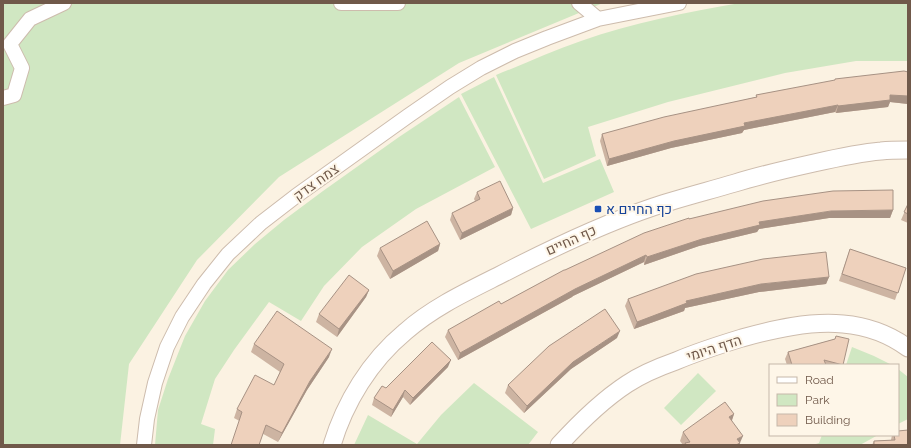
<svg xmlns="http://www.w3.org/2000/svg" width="911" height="448" font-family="Raleway,Heebo,sans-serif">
<rect width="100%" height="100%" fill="#fbf2e2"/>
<!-- green -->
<path fill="#d0e7c2" d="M3,3H603L459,63L279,177L197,260L129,364L120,445H3Z
M740,3H908V61H856L785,73L668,102L588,127L596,156L544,179L496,75C524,64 552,51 581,41C632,23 687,12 740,3Z
M494,77L543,183L600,159L614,192L531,229L461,94Z
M459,97L495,167L416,209L362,247L324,286L301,321L269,302L234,350L215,379L201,424L215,429L213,445H155L158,410L168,379L185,336L205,301L228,270L255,244L284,220L323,191L399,137Z
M852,347L874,356L892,365H846Z
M898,369L908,377V419L898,424Z
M698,373L716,391L681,425L664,408Z
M474,383L538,432L528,445H354L368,415L417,444L441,415Z
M822,435H878L860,445H813L819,443Z"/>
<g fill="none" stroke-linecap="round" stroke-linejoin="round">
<!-- minor casing -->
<g stroke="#cdbcad" stroke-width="16">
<path id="minor" d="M341,3H398
M579,3L598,19
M10,44L30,19L64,3
M3,98L14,95L22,68L10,44
M144,445L147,419L155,383L167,347L182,317L204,284L228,254L261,223L296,196L408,116L450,87L481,68L515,51L547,38L598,19L679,3"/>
</g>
<!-- tertiary casing -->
<g stroke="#cdbcad" stroke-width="19">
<path id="tertiary" d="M332,445C345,402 370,361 405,332C432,308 466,292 498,276C548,250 600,225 653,207C680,198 708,191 735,183C761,175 787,169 814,163C836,158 858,153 881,151C890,150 899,150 908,150
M559,445C580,422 601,401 627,384C642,374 659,367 676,361C697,352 719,345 742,338C775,329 809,321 843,324C866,326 889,334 908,348"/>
</g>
<!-- minor -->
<use href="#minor" stroke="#fff" stroke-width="14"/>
<!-- tertiary -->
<use href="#tertiary" stroke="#fff" stroke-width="17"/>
</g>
<!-- wall -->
<path fill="#cdb4a2" d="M908,72V104L890,102L888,107L836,113L835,112L744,130L742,133L671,148L607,166L600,141L602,134L756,97V95Z
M477,192L513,208L511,215L460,240L450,220L452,213L475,201L474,199Z
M908,204V223L901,220Z
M893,210L890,218H829L759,229L757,232L699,246L644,265V262L573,296L572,297L458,360L445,337L448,330L501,304L565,270L689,219Z
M440,244L438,251L390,279L377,256L380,248Z
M850,249L906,268L895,300L839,281Z
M829,277L826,284L759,292L685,308L684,311L634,329L625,306L628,299Z
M369,290L366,297L337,337L316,322L319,314Z
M836,336L843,365H787L785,359L788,352L835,339Z
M617,338L571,369L524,413L505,393L508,385Z
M254,344L329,357L307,390L278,442L234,418L237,409L274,385L280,372L251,352Z
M448,367L410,405L403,397L391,417L372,405L374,398L386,388Z
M734,414L732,420L739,445H683L680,441L683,432Z
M892,435H898L908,445H872L874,441L891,440Z"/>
<!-- shaded-wall -->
<path fill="#a79284" d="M890,95L908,96V104L890,102L888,107L836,113L838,106Z
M838,105L835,112L744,130L742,133L671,148L607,166L609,159L674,141L744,123Z
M513,208L511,215L460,240L462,233Z
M893,210L890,218H829L759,229L757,232L699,246L644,265L647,257L702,239L759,222L831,211Z
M440,244L438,251L390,279L393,271Z
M646,255L644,262L573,296L572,297L458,360L460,353L575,289Z
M829,277L826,284L759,292L685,308L684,311L634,329L637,322L686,301L761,284Z
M369,290L366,297L337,337L339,329Z
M620,331L617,338L571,369L524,413L527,406L573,362Z
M332,349L329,357L307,390L278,442L282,433L310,381Z
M451,360L448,367L410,405L413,398Z
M405,390L403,397L391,417L393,410Z
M734,414L731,423L729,417Z
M743,436L739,445H735L737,439Z"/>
<!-- building -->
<path fill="#eed1bc" stroke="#a79284" d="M904,71L908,72V96L890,95V100L838,106V105L744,123L745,126L674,141L609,159L602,134L664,117L757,97L756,95L835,80V79Z
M500,181L513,208L462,233L452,213L480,199L477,192Z
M893,190V210L831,211L759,222L760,225L702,239L647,257L646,255L575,289L460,353L448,330L499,301L501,304L564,270H565L644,233L689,218V219L763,201L833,191Z
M908,204V214L904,212Z
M427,221L440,244L393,271L380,248Z
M850,249L906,268L898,293L842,274Z
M826,252L829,277L761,284L686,301L687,303L637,322L628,299L696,274L763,259Z
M349,275L369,290L339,329L319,314Z
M605,309L620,331L573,362L527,406L508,385L549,346Z
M277,311L332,349L310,381L282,433L266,425L259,445H231L242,412L237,409L255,375L274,385L284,364L254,344Z
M836,336L849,339L843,365L824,360L826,365H792L788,352L835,339Z
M432,342L451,360L413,398L405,390L393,410L374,398L382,386L386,388Z
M725,402L734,414L729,417L743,436L737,439L740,443L736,445H686L685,443L690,442L683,432Z
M908,430V445H874V441L895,440L894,435H898V431Z"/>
<!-- markers -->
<rect fill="#1a4fb4" stroke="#fef6e8" stroke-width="1.5" x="594" y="205" width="8" height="8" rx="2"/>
<g text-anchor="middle" stroke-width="4" stroke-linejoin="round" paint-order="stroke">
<!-- street labels -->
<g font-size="14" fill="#70594a" stroke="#fef6e8">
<text transform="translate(316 182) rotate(-36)" y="5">צמח צדק</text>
<text transform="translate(571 240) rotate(-24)" y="5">כף החיים</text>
<text transform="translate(714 348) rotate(-18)" y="5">הדף היומי</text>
</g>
<!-- transit labels -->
<g font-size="14" fill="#164399" stroke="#fef6e8" text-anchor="start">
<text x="606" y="214">כף החיים א</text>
</g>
</g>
<!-- border -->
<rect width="911" height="448" fill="none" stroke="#70594a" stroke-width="8"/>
<!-- legend -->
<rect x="769" y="364" width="130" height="72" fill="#fef6e8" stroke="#c5b7a9"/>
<rect x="777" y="377" width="20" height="6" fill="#ffffff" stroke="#c5b7a9"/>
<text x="805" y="384" font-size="12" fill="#70594a">Road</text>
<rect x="777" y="394" width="20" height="12" fill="#d0e7c2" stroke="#c5b7a9"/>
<text x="805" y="404" font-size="12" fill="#70594a">Park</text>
<rect x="777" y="414" width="20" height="12" fill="#eed1bc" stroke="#c5b7a9"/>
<text x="805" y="424" font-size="12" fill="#70594a">Building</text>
</svg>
